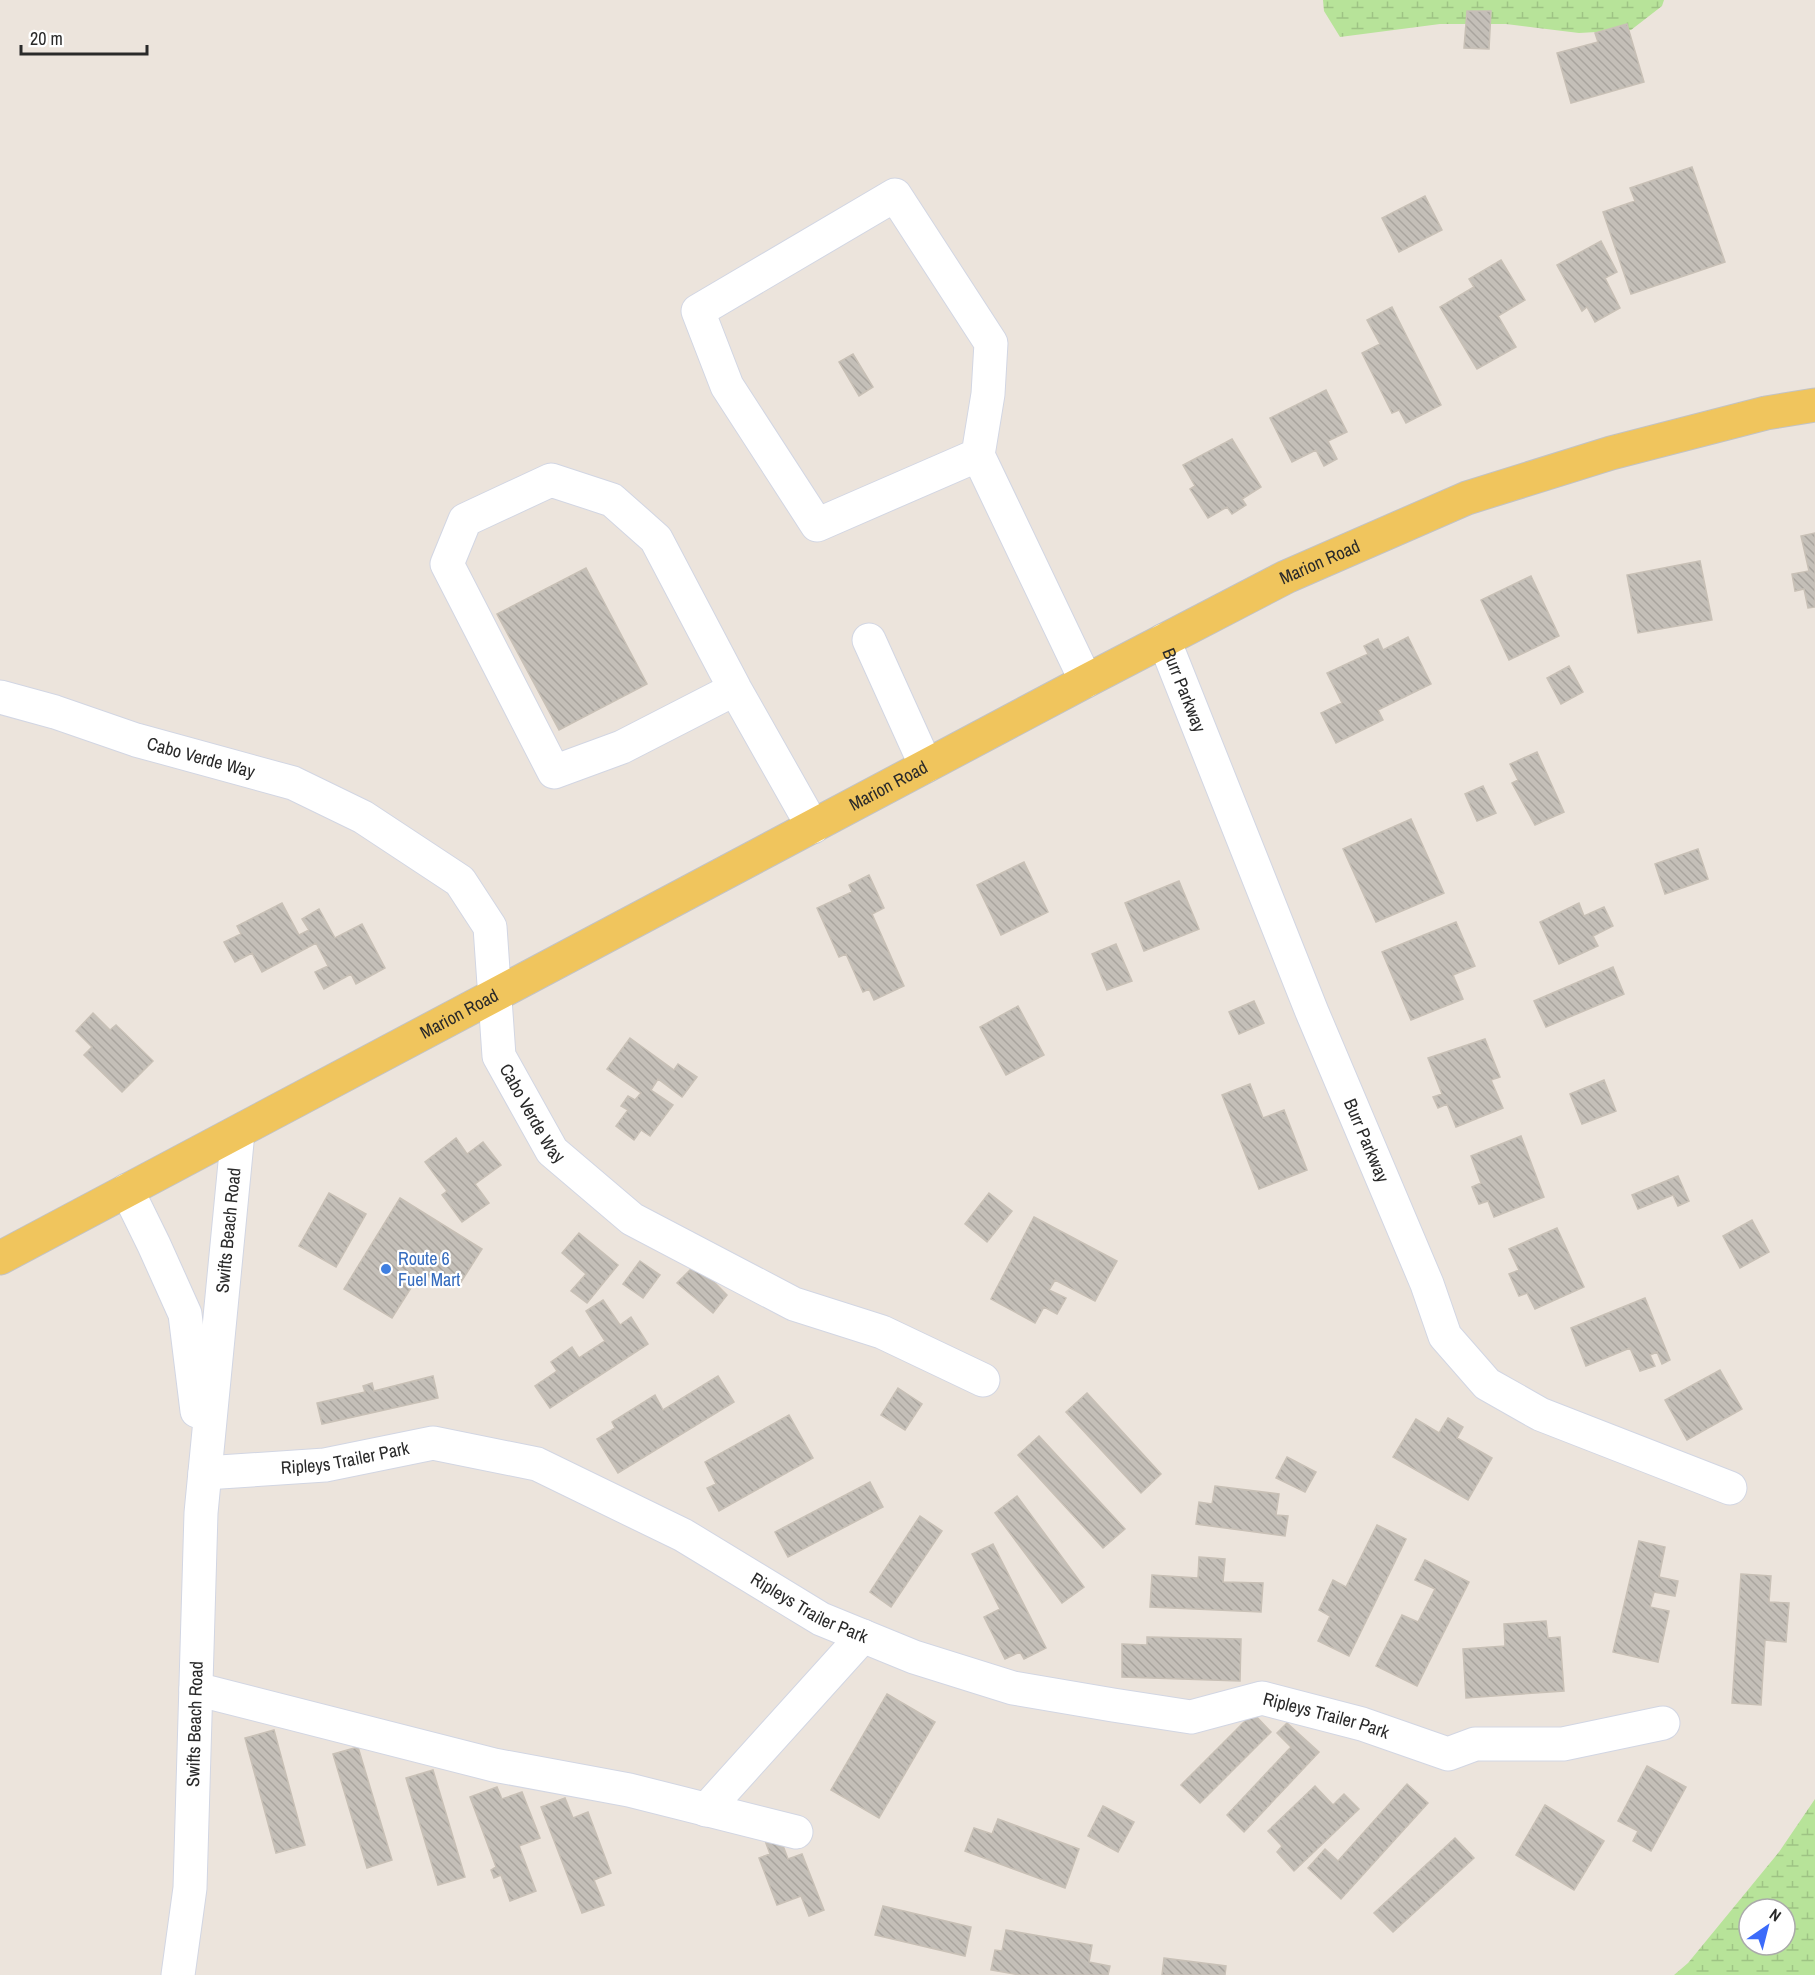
<svg xmlns="http://www.w3.org/2000/svg" width="1815" height="1975" font-family="'Archivo Narrow',sans-serif">
<defs>
<pattern id="wetland-marsh" width="20" height="14" patternUnits="userSpaceOnUse" patternTransform="scale(1.5)"><rect width="20" height="14" fill="#b7e399"/><path d="M1 5h8M5 5V1M11 12h8M15 12V8" fill="none" stroke="#9ec384"/></pattern>
<pattern id="building-back-hatch" width="6" height="6" patternUnits="userSpaceOnUse" patternTransform="scale(1.5)"><rect width="6" height="6" fill="#c4bfb8"/><path d="M-1 5l2 2M0 0l6 6M5-1l2 2" fill="none" stroke="#a9a49e"/></pattern>
</defs>
<rect width="100%" height="100%" fill="#ece4dc"/>
<!-- wetland -->
<path fill="url(#wetland-marsh)" fill-rule="evenodd" d="M1323,0H1664L1662,6L1631,30L1579,33L1506,24H1440L1340,37L1324,11Z
M1815,1799V1975H1674L1688,1963L1779,1852ZM1749,1909H1785V1945H1749Z"/>
<!-- building -->
<path fill="url(#building-back-hatch)" stroke="#c8c0b6" stroke-width="1.5" d="M1467,11H1491L1489,49L1464,48Z
M1627,24L1644,82L1571,103L1557,53L1598,42L1595,33Z
M1692,167L1725,262L1631,294L1603,212L1635,201L1630,188Z
M1425,196L1442,230L1399,252L1382,218Z
M1601,241L1617,272L1605,278L1620,308L1595,322L1587,307L1582,311L1557,265Z
M1501,260L1525,300L1498,316L1516,347L1477,369L1440,307L1474,287L1469,279Z
M1392,307L1441,405L1406,423L1399,410L1392,413L1362,353L1380,344L1367,320Z
M853,354L873,387L859,396L839,362Z
M1326,390L1347,432L1328,441L1337,459L1324,466L1316,450L1292,462L1270,418Z
M1232,439L1261,487L1242,499L1246,505L1232,514L1227,507L1208,518L1190,489L1195,486L1183,465Z
M1815,533V607L1808,608L1804,589L1795,591L1792,574L1809,571L1801,536Z
M1700,561L1712,620L1638,633L1627,575Z
M586,568L647,684L559,730L497,614Z
M1531,576L1559,636L1509,660L1481,600Z
M1408,637L1431,684L1378,710L1383,720L1336,743L1321,713L1342,703L1327,673L1368,654L1364,646L1378,639L1383,650Z
M1569,666L1583,692L1561,704L1547,678Z
M1537,752L1564,812L1535,825L1512,783L1518,780L1510,764Z
M1483,786L1496,813L1477,821L1465,794Z
M1411,819L1444,893L1376,922L1343,849Z
M1698,849L1708,879L1665,894L1655,864Z
M1024,862L1048,912L1001,935L977,885Z
M869,875L884,908L872,914L904,986L874,1000L869,989L863,992L846,954L839,957L817,908L852,892L849,885Z
M1179,881L1199,929L1144,951L1125,903Z
M282,903L299,935L309,930L302,919L319,909L335,938L362,924L385,968L356,984L351,974L324,989L315,972L328,966L316,943L262,972L252,953L235,962L224,942L241,934L237,926Z
M1579,903L1584,916L1604,907L1613,926L1593,936L1598,946L1559,964L1540,922Z
M1456,922L1475,966L1453,975L1463,999L1411,1020L1382,952Z
M1116,944L1132,981L1107,990L1092,954Z
M1613,967L1624,994L1546,1027L1534,1001Z
M1254,1001L1264,1023L1239,1034L1229,1012Z
M1018,1006L1044,1055L1006,1075L980,1027Z
M93,1013L110,1030L116,1025L153,1061L122,1092L84,1055L92,1047L76,1031Z
M630,1038L674,1070L678,1064L697,1077L682,1097L658,1079L651,1090L673,1105L650,1136L641,1130L634,1140L616,1126L628,1110L621,1106L628,1096L635,1100L641,1093L607,1069Z
M1485,1039L1500,1077L1491,1080L1503,1108L1456,1127L1447,1104L1438,1108L1433,1097L1442,1094L1428,1058Z
M1604,1080L1616,1111L1582,1124L1570,1094Z
M1250,1084L1263,1118L1284,1110L1307,1170L1259,1189L1222,1095Z
M1521,1136L1544,1197L1494,1217L1488,1201L1479,1204L1472,1187L1481,1183L1471,1156Z
M456,1138L467,1154L483,1142L501,1165L475,1184L489,1203L462,1222L442,1195L447,1191L425,1162Z
M1678,1176L1689,1201L1678,1206L1673,1195L1638,1209L1632,1195Z
M329,1193L366,1214L336,1267L299,1246Z
M989,1193L1012,1211L987,1242L965,1224Z
M400,1198L482,1249L461,1282L446,1273L439,1283L421,1272L392,1318L344,1289Z
M1034,1217L1117,1261L1095,1301L1055,1280L1049,1290L1066,1298L1057,1314L1044,1307L1035,1323L991,1299Z
M1752,1220L1769,1252L1740,1268L1723,1236Z
M1557,1228L1584,1287L1535,1309L1527,1293L1519,1296L1509,1274L1519,1270L1509,1249Z
M579,1233L618,1265L587,1303L571,1291L586,1274L562,1253Z
M640,1261L660,1275L643,1298L623,1284Z
M696,1264L727,1295L713,1313L677,1283Z
M1645,1298L1670,1360L1662,1364L1657,1352L1650,1355L1655,1366L1640,1371L1630,1348L1586,1366L1571,1328Z
M603,1300L620,1325L631,1317L648,1344L550,1408L535,1386L557,1371L551,1362L572,1347L579,1358L605,1341L586,1311Z
M1720,1370L1742,1409L1687,1440L1665,1400Z
M433,1376L438,1398L322,1424L317,1403L365,1392L363,1386L372,1383L374,1391Z
M718,1376L734,1402L618,1473L597,1439L615,1428L612,1422L655,1395L663,1410Z
M898,1388L922,1404L905,1430L881,1415Z
M1087,1393L1161,1474L1141,1493L1066,1412Z
M789,1415L813,1458L719,1511L707,1488L716,1484L705,1462Z
M1448,1418L1463,1427L1457,1438L1492,1458L1468,1500L1393,1457L1416,1419L1439,1433Z
M1039,1436L1125,1529L1103,1548L1018,1455Z
M1287,1457L1316,1472L1305,1492L1276,1478Z
M870,1482L883,1507L788,1557L775,1532Z
M1215,1486L1279,1494L1276,1515L1288,1516L1285,1536L1196,1524L1199,1502L1212,1504Z
M1017,1496L1084,1587L1062,1603L995,1513Z
M920,1516L942,1531L891,1607L870,1592Z
M1377,1525L1406,1539L1349,1656L1318,1641L1330,1616L1319,1610L1333,1580L1346,1587Z
M1639,1541L1665,1547L1659,1577L1678,1581L1675,1596L1654,1592L1650,1607L1669,1611L1658,1662L1613,1652Z
M993,1544L1046,1648L1024,1659L1020,1652L1005,1659L984,1617L1000,1609L972,1554Z
M1199,1557L1225,1559L1223,1582L1263,1583L1261,1612L1150,1607L1152,1575L1198,1578Z
M1425,1560L1469,1582L1417,1686L1376,1666L1402,1615L1418,1622L1435,1589L1415,1580Z
M1741,1574L1771,1576L1769,1602L1789,1603L1786,1642L1765,1640L1761,1705L1732,1703Z
M1546,1621L1548,1638L1560,1637L1564,1691L1466,1698L1463,1649L1505,1646L1504,1624Z
M1147,1637L1241,1639L1240,1681L1122,1677V1644L1147,1645Z
M887,1694L935,1722L879,1818L831,1790Z
M1253,1713L1271,1732L1200,1803L1181,1785Z
M1287,1723L1319,1752L1244,1832L1227,1815L1291,1747L1277,1733Z
M274,1730L305,1845L276,1853L245,1738Z
M358,1747L392,1860L367,1868L333,1754Z
M1647,1766L1686,1787L1651,1851L1633,1841L1638,1831L1618,1821Z
M433,1770L465,1877L438,1885L406,1778Z
M1407,1784L1428,1803L1341,1899L1308,1868L1325,1849L1338,1861Z
M1315,1786L1333,1805L1344,1794L1359,1809L1294,1871L1277,1852L1282,1846L1268,1831Z
M497,1787L502,1799L522,1792L540,1838L519,1846L536,1891L510,1901L501,1875L494,1878L491,1870L496,1867L470,1797Z
M565,1798L573,1818L588,1812L611,1873L594,1880L604,1905L582,1913L541,1807Z
M1545,1805L1604,1841L1574,1890L1516,1855Z
M1103,1806L1134,1822L1118,1852L1088,1836Z
M998,1819L1079,1849L1065,1888L965,1851L974,1828L992,1834Z
M778,1832L788,1859L802,1854L824,1910L809,1916L801,1896L777,1905L759,1858L770,1854L764,1838Z
M1455,1838L1474,1858L1393,1932L1374,1913Z
M883,1906L971,1927L965,1956L875,1935Z
M1006,1930L1092,1945L1089,1962L1110,1966L1108,1975H1020L991,1970L995,1950L1002,1951Z
M1164,1958L1226,1966L1225,1975H1162Z"/>
<g fill="none" stroke-linecap="round" stroke-linejoin="round">
<!-- minor casing -->
<g stroke="#d2d6e3" stroke-width="35">
<g id="minor">
<path d="M978,455L988,394L991,343L895,195L698,311L727,386L817,525L978,455L1086,681"/>
<path d="M869,640L926,766"/>
<path id="s1" d="M1164,640L1312,1012L1427,1284L1445,1336L1487,1384L1540,1414L1730,1488"/>
<path d="M735,689L622,747L554,772L447,564L465,520L551,480L612,500L656,539L735,689L813,827"/>
<path id="s2" d="M0,697L55,712L136,740L293,783L363,817L460,881L490,927L499,1056L552,1151L632,1219L794,1304L882,1332L983,1380"/>
<path d="M127,1190L154,1245L185,1314L197,1411"/>
<path id="s3" d="M205,1473L325,1465L433,1443L537,1464L683,1535L821,1619L914,1657L1013,1688L1113,1705L1191,1717L1262,1698L1362,1724L1448,1754L1475,1744H1563L1663,1723"/>
<path d="M196,1689L494,1765L629,1790L796,1832"/>
<path d="M706,1810L863,1636"/>
<path id="s4" d="M178,1975L190,1888L201,1513L238,1132"/>
</g>
</g>
<!-- major casing -->
<g stroke="#c3c3c3" stroke-width="35">
<g id="major">
<path id="s5" d="M0,1258L1086,681L1286,577L1467,498L1611,453L1766,413L1815,405"/>
</g>
</g>
<!-- minor -->
<use href="#minor" stroke="#fff" stroke-width="33"/>
<!-- major -->
<use href="#major" stroke="#f0c55d" stroke-width="33"/>
</g>
<!-- markers -->
<circle fill="#3f7fe0" stroke="#fff" stroke-width="2" cx="386" cy="1269" r="6"/>
<g text-anchor="middle" stroke-width="4.5" stroke-linejoin="round" paint-order="stroke">
<!-- street labels -->
<g font-size="18" fill="#2a2a2a" stroke="#fff">
<text dy="6" stroke="none"><textPath href="#s5" startOffset="1492">Marion Road</textPath></text>
<text dy="6" stroke="none"><textPath href="#s1" startOffset="54">Burr Parkway</textPath></text>
<text dy="6" stroke="none"><textPath href="#s2" startOffset="210">Cabo Verde Way</textPath></text>
<text dy="6" stroke="none"><textPath href="#s5" startOffset="1006">Marion Road</textPath></text>
<text dy="6" stroke="none"><textPath href="#s5" startOffset="520">Marion Road</textPath></text>
<text dy="6" stroke="none"><textPath href="#s2" startOffset="750">Cabo Verde Way</textPath></text>
<text dy="6" stroke="none"><textPath href="#s1" startOffset="540">Burr Parkway</textPath></text>
<text dy="6" stroke="none"><textPath href="#s4" startOffset="747">Swifts Beach Road</textPath></text>
<text dy="6" stroke="none"><textPath href="#s3" startOffset="141">Ripleys Trailer Park</textPath></text>
<text dy="6" stroke="none"><textPath href="#s3" startOffset="645">Ripleys Trailer Park</textPath></text>
<text dy="6" stroke="none"><textPath href="#s3" startOffset="1185">Ripleys Trailer Park</textPath></text>
<text dy="6" stroke="none"><textPath href="#s4" startOffset="252">Swifts Beach Road</textPath></text>
</g>
<!-- shop labels -->
<g font-size="18" fill="#366cbe" stroke="#fff" text-anchor="start">
<text x="398" y="1265">Route 6<tspan x="398" dy="21">Fuel Mart</tspan></text>
</g>
</g>
<!-- north arrow -->
<g transform="translate(1767 1927) rotate(35)"><circle r="28" fill="#ffffff" stroke="#aaaaaa" stroke-width="1.5"/>
<path d="M0-4.5L10 22L0 15L-10 22Z" fill="#3c6bfa"/>
<text y="-9" font-size="16" font-weight="bold" text-anchor="middle" fill="#2a2a2a">N</text>
</g>
<!-- scale -->
<path d="M21 45v9h126v-9" fill="none" stroke="#2a2a2a" stroke-width="3"/>
<text x="30" y="45" font-size="18" fill="#2a2a2a" stroke="#ffffff" stroke-width="4.5" paint-order="stroke">20 m</text>
</svg>
